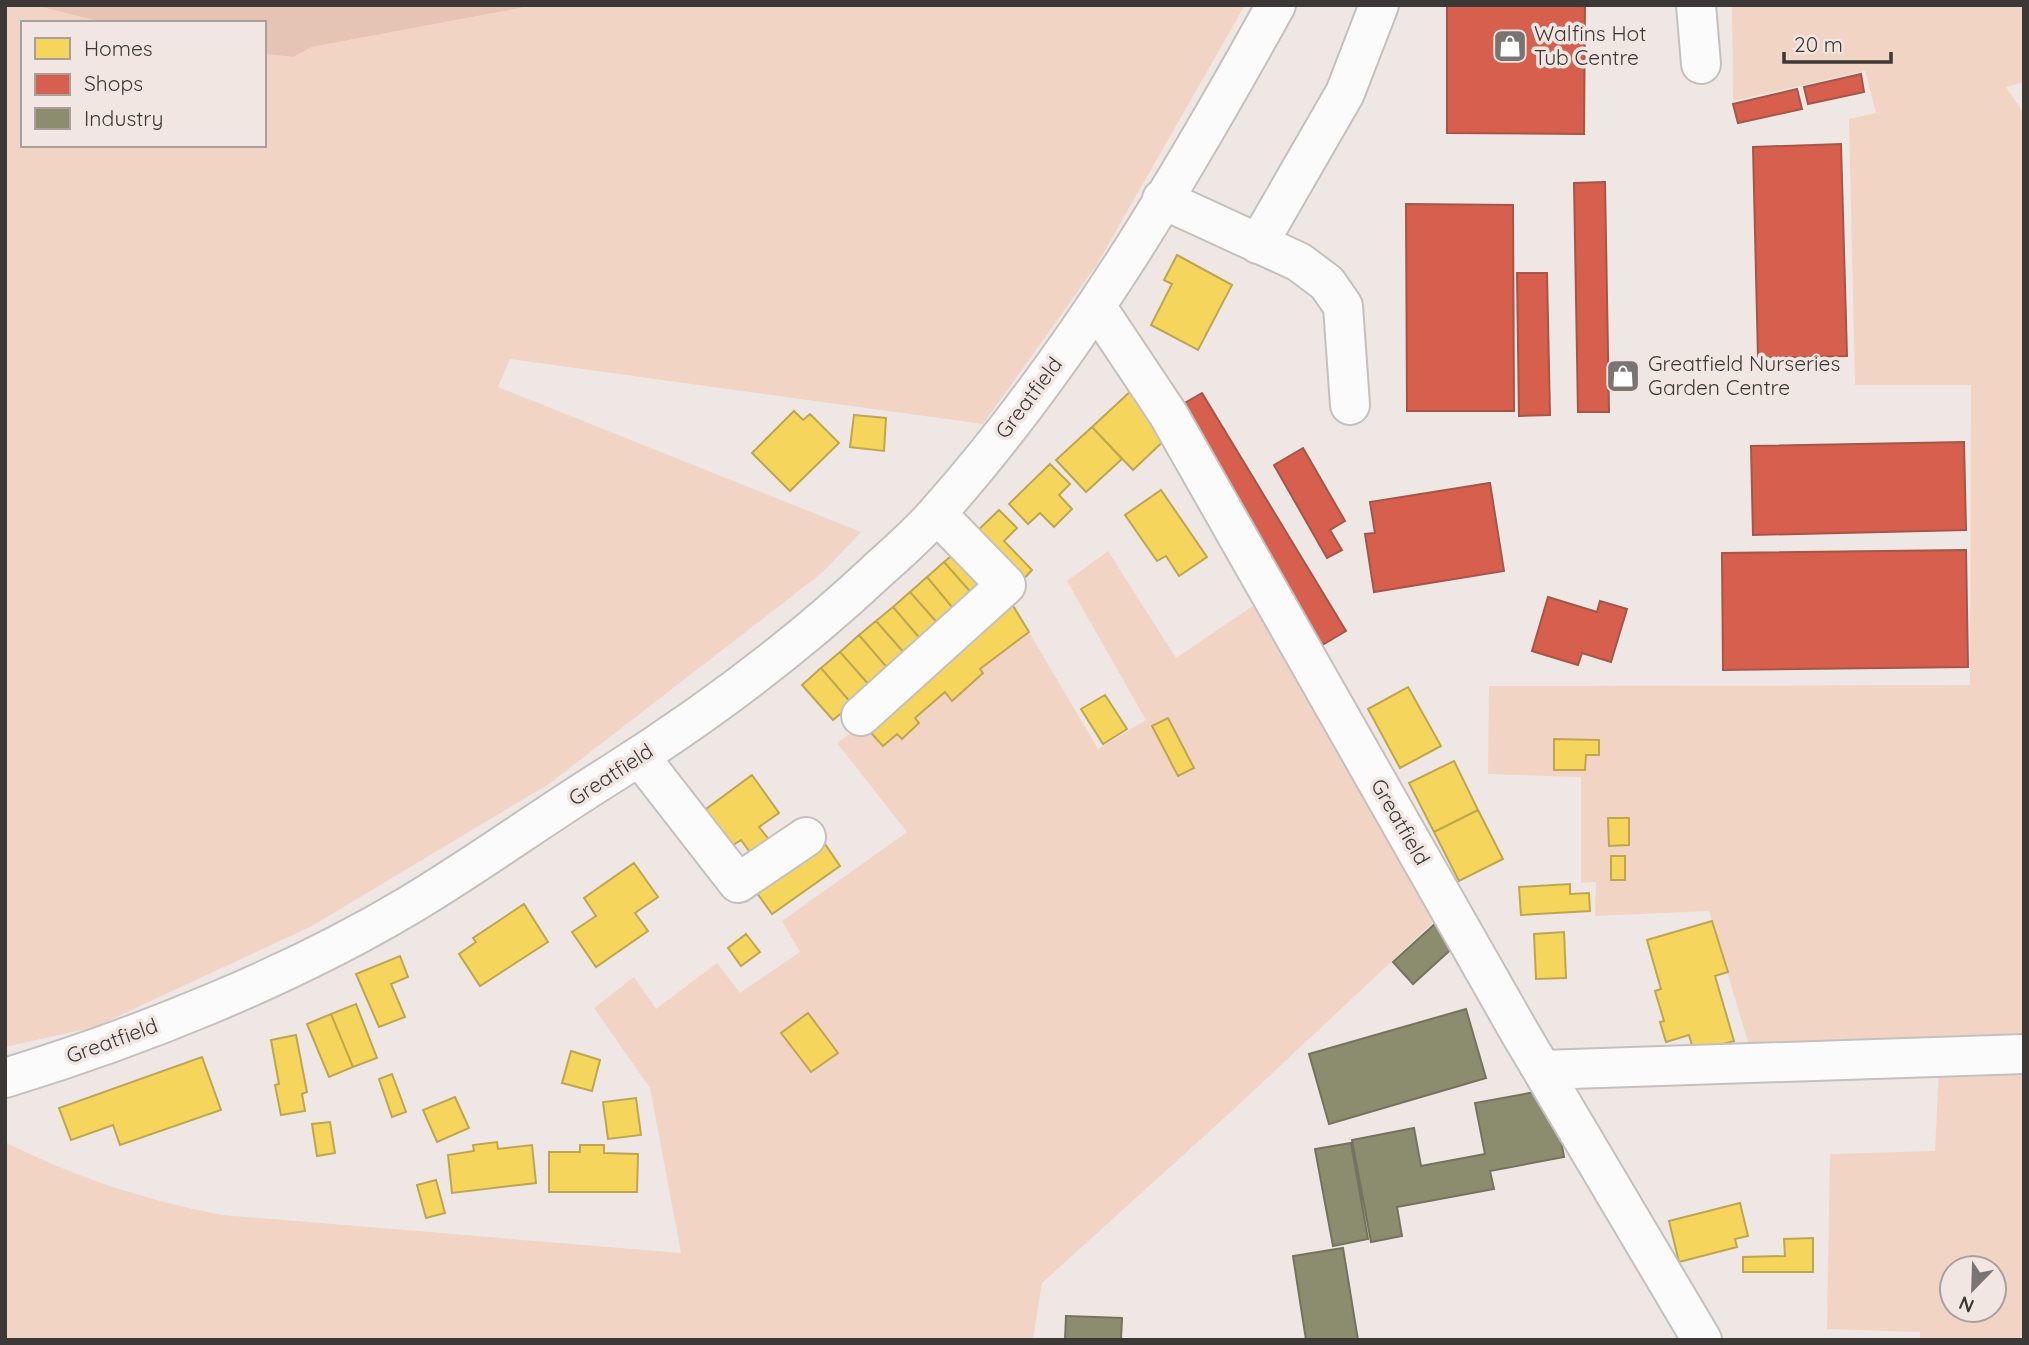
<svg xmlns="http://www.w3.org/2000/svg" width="2029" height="1345" font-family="Quicksand,sans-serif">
<rect width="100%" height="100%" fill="#eee7e4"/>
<!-- green -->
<path fill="#f2d4c5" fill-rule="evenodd" d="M5,5H34L105,23H23V145H264V54L293,57L312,47L536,5H1245L1096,266L983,424L510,359L498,387L861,532L823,572L549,784L312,926L95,1027L5,1047Z
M1732,5H2024V82L2006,87L2024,114V1040L1751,1052L1709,911L1595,916L1596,882L1581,883V777L1488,774L1489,686L1970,685L1971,385H1855L1849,119L1876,113L1865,71L1733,101Z
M1108,551L1176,658L1260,601L1437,919L1234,1109L1042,1283L1033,1340H5V1142C74,1177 147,1201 223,1215L681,1253L650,1088L594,1008L634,977L656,1009L717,963L740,993L800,952L782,921L907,832L837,743L863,724L883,746L897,734L902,739L919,724L915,718L945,692L952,700L983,673L980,669L1029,632L1098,749L1146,720L1067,581Z
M2024,1066V1340H1920V1332L1827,1329L1830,1154L1935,1151L1939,1068ZM1952,1268H1994V1310H1952Z"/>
<!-- forest -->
<path fill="#e6c4b4" d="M34,5H536L312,47L293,57L264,54V23H105Z"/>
<!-- homes -->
<path fill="#f6d55c" stroke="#bea651" stroke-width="2" d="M1177,255L1232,285L1198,350L1151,325L1172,284L1164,280Z
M1133,389L1173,432L1133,470L1092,427Z
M794,411L803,420L810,414L839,443L790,491L752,453Z
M854,415L886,418L884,451L850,447Z
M1092,427L1122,459L1086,492L1056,460Z
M1050,464L1070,484L1059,495L1072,509L1054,527L1040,513L1028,524L1009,504Z
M1161,490L1207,557L1179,576L1166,556L1157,561L1125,515Z
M999,510L1017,528L1004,541L1032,570L1017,586L970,538Z
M963,546L994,581L975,597L944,562Z
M944,562L975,597L957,613L927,577Z
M927,577L957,613L941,627L910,592Z
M910,592L941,627L923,642L893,607Z
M1007,596L1029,632L980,669L983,673L952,701L945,692L915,718L919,723L902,739L897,734L883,746L863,724Z
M893,607L923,642L907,656L876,621Z
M876,621L907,656L890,671L859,635Z
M859,635L890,671L871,687L840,652Z
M840,652L871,687L852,704L821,668Z
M821,668L852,704L833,720L802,685Z
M1408,687L1441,746L1400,768L1368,709Z
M1105,695L1127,729L1103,744L1081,709Z
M1168,718L1194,768L1178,776L1152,726Z
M1554,739L1599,740V755H1586L1585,770H1554Z
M1454,761L1478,810L1434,832L1409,783Z
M752,775L779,813L759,827L771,842L752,855L741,840L729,848L702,812Z
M1478,810L1503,859L1459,881L1434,832Z
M1608,818H1629V845L1609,846Z
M823,841L840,866L772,914L754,889Z
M1611,856H1625V880H1611Z
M634,863L658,897L635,913L648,931L596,967L572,932L596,916L584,898Z
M1570,884V894L1589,893L1590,911L1521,915L1519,887Z
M524,904L548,942L480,986L459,954L476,942L473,938Z
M1712,921L1728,972L1715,976L1734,1041L1694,1052L1689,1035L1666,1042L1660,1022L1664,1021L1655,991L1661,989L1647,940Z
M1564,932L1566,978L1536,979L1534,934Z
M746,934L760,952L741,966L728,948Z
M400,956L408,977L391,984L405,1017L379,1027L356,974Z
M356,1004L377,1058L353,1067L331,1014Z
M808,1013L838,1053L811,1072L781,1033Z
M331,1014L353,1067L329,1077L307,1024Z
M296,1035L307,1092L302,1094L305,1111L281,1115L275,1085L279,1084L271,1040Z
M571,1051L600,1060L592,1091L562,1083Z
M202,1057L221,1110L120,1145L113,1125L71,1140L59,1108Z
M392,1074L406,1112L392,1117L379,1079Z
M455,1097L469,1128L437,1142L423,1110Z
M636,1098L641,1135L608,1139L603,1102Z
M330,1122L335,1153L317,1156L312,1124Z
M497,1142L498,1149L532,1145L536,1183L452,1193L448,1155L474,1151L473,1145Z
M580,1145H604V1153L638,1154L637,1192H549V1152H580Z
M436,1180L445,1213L426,1218L417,1185Z
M1740,1203L1748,1236L1735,1239L1737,1247L1679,1262L1669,1221Z
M1813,1238V1272H1743V1257L1785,1256L1784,1239Z"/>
<!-- shops -->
<path fill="#d6604d" stroke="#a85446" stroke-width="2" d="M1447,5H1585L1584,134L1447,133Z
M1861,74L1864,92L1808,104L1804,87Z
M1797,89L1802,109L1738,123L1733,104Z
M1841,144L1847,356L1758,358L1753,147Z
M1605,182L1609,412H1578L1574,183Z
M1406,204L1513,205L1514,411H1407Z
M1517,273H1547L1550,415L1519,416Z
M1202,393L1346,631L1319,647L1176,408Z
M1964,442L1966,530L1753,535L1751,446Z
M1303,448L1345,521L1330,530L1342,550L1327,558L1274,465Z
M1490,483L1504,571L1374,592L1365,534L1375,533L1370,502Z
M1966,550L1968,667L1723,670L1722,553Z
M1548,597L1597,612L1600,601L1627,609L1611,662L1582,653L1578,665L1532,651Z"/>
<!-- industry -->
<path fill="#8c8c6e" stroke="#74735d" stroke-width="2" d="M1437,922L1457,944L1413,984L1393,962Z
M1466,1009L1486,1078L1329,1124L1309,1054Z
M1552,1089L1564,1157L1490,1171L1494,1189L1397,1207L1402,1236L1371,1242L1352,1140L1414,1128L1421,1166L1485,1154L1475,1103Z
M1351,1143L1368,1239L1333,1246L1315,1149Z
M1343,1248L1358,1340H1306L1293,1256Z
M1066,1316L1122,1318L1121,1340H1065Z"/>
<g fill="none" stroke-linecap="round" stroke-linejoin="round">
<!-- minor casing -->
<g stroke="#c5c0be" stroke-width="42">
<path id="minor" d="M1696,5L1701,64
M1162,199L1299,262L1327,283L1343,306L1350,405
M1258,244L1345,93L1379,5
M1096,306L1168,414L1520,1033L1702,1340
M861,716L1006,585L937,514
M640,757L738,883L806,837
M1542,1070L2024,1054
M5,1078C139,1037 287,978 408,906C477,865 542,817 610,775C705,715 794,649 876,572C897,553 919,534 938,512C1073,360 1178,182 1276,5"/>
</g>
<!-- minor -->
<use href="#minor" stroke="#fcfbfb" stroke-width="38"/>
</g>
<!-- icons -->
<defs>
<g id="shop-square" transform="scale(1.75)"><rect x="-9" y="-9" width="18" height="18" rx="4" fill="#7a7573" stroke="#f1e6e1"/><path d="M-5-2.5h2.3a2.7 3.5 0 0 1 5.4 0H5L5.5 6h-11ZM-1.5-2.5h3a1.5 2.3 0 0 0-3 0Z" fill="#fff"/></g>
</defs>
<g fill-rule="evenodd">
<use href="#shop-square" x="1510" y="46"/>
<use href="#shop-square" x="1623" y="376"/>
</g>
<g text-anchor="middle" stroke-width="7" stroke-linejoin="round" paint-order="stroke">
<!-- poi labels -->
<g font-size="21" fill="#3c3836" stroke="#f1e6e1" text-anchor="start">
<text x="1534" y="41">Walfins Hot<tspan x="1534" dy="24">Tub Centre</tspan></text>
<text x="1648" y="371">Greatfield Nurseries<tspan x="1648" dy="24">Garden Centre</tspan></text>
</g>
<!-- street labels -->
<g font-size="21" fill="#3c3836" stroke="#f1e6e1">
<text transform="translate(1029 398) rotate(-53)" y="7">Greatfield</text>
<text transform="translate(611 775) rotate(-33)" y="7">Greatfield</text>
<text transform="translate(1400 822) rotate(60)" y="7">Greatfield</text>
<text transform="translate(112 1041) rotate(-20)" y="7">Greatfield</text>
</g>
</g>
<!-- border -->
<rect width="2029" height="1345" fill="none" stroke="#3c3836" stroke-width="14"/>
<!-- legend -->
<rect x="21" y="21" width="245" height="126" fill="#f1e6e1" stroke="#a9a09d" stroke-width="2"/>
<rect x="35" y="38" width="35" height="21" fill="#f6d55c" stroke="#a9a09d" stroke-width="2"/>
<text x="84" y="56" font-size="21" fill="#3c3836">Homes</text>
<rect x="35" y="74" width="35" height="21" fill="#d6604d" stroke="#a9a09d" stroke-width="2"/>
<text x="84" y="91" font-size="21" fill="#3c3836">Shops</text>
<rect x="35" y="108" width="35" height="21" fill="#8c8c6e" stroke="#a9a09d" stroke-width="2"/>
<text x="84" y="126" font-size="21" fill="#3c3836">Industry</text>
<!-- north arrow -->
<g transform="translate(1973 1289) rotate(203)"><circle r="33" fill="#f1e6e1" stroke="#a9a09d" stroke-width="2"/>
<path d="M0-5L12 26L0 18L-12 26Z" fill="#7a7573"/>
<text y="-10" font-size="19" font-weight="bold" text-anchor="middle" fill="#3c3836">N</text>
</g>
<!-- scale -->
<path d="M1784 52v10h107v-10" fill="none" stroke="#3c3836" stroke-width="3.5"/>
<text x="1794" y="52" font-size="21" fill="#3c3836" stroke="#f1e6e1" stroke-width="5" paint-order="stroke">20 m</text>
</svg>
